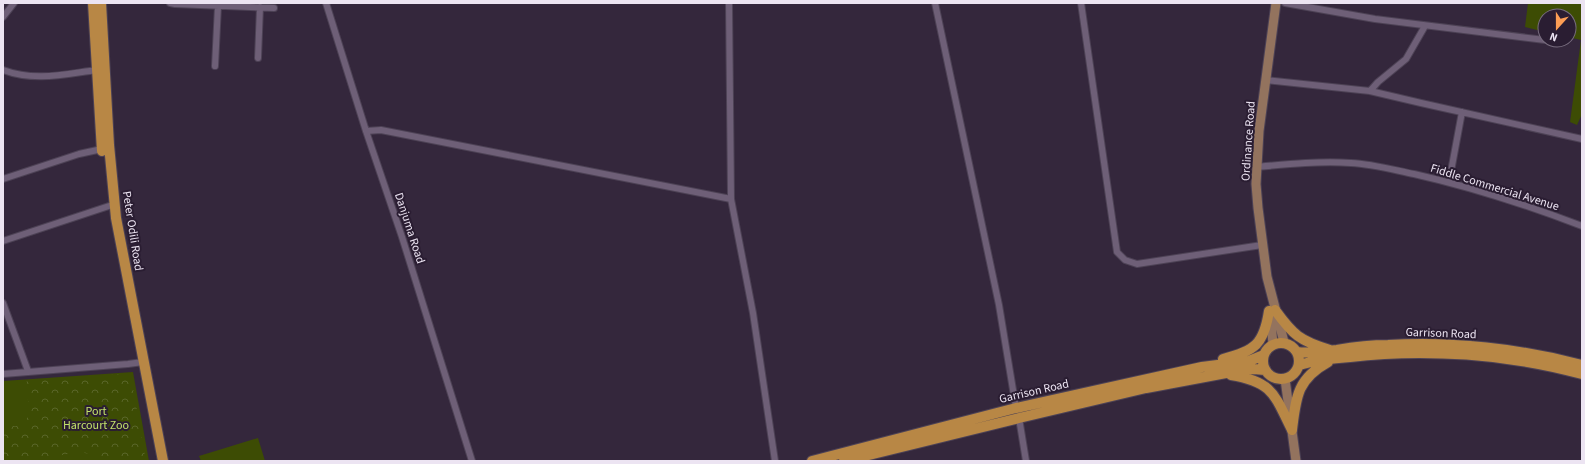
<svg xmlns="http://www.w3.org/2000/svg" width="1585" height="464" font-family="'Source Sans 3',sans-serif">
<defs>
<pattern id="forest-crowns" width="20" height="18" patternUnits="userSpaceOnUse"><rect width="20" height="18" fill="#3d4c04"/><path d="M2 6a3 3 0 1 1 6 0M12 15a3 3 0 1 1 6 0" fill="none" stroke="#596629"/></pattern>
</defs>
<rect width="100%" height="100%" fill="#34273c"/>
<!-- green -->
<path fill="#3d4c04" d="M1528,3H1582V114L1577,125L1570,122L1581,40L1569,37V16H1545V32L1525,27Z
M133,372L149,461H3V381Z
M258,438L265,461H201L199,456Z"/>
<!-- forest -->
<path fill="url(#forest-crowns)" d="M127,374L131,377L146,461H99C91,448 69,454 57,456L52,461H3V426H22C34,412 28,401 24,385L28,380Z"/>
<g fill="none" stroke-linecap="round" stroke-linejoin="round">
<!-- street casing -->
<g stroke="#4d4255" stroke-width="8">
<path id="street" d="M170,3L175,4L274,8
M326,3L366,131L402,237L472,461
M729,3L731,199L753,313L775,461
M935,3L999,305L1016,408
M1081,3L1117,252L1125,260L1137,264L1262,245
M1285,3L1375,19L1545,40
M3,17L14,3
M1545,40L1557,41
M258,58L260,7
M215,66L218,6
M3,70C35,82 65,74 97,70
M1265,80L1370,91L1421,103L1582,139
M1370,91L1378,82L1406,59L1425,26
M366,131L381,130L731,199
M1257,167C1289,164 1320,161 1351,163C1372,164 1394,170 1414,174C1472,187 1527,205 1582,226
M3,179L79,154L102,149
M1449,182L1462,112
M3,241L109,206
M3,303L28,371
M3,374L128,364L143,362
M1019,418L1026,461"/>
</g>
<!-- secondary casing -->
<g stroke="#4d4255" stroke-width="11">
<path id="secondary" d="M1276,3L1259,131L1256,184L1258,208L1267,277L1284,342
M1270,313L1273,344
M1285,379L1296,461"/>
</g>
<!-- primary casing -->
<g stroke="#4d4255" stroke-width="12">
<path id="primary" d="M93,3L102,151
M101,3L109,145L116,218L163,461
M1275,310C1293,335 1300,341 1330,350
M1263 361a18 18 0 1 1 36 0a18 18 0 1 1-36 0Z
M1297,352C1311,354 1323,351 1337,350C1354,347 1371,345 1388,345C1452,341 1521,349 1582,365
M1223,359C1255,351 1264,344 1269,311
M1299,365C1316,360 1333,358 1350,357C1424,348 1510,354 1582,374
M1231,375C1273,382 1274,394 1292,430
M1292,430C1296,397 1297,379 1328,362
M812,461L1016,408L1202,367L1249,361L1264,355
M844,461L1019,418L1146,388L1242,370L1254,369L1265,370"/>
</g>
<!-- street -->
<use href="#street" stroke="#6e5f77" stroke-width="6"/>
<!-- secondary -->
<use href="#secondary" stroke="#93735e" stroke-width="9"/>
<!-- primary -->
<use href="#primary" stroke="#b88745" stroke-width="10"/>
</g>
<g text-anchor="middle" stroke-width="4" stroke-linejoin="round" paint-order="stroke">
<!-- street labels -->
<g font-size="12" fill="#ece4f2" stroke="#2a1d32">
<text transform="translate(1248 141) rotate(-86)" y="4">Ordinance Road</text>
<text transform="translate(1495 187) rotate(17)" y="4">Fiddle Commercial Avenue</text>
<text transform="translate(410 228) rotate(72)" y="4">Danjuma Road</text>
<text transform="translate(133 231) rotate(81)" y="4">Peter Odili Road</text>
<text transform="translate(1441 333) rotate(2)" y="4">Garrison Road</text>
<text transform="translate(1034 391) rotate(-13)" y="4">Garrison Road</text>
</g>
<!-- park labels -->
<g font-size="12" fill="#c2e26a" stroke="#2a1d32">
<text x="96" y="415">Port<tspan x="96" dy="14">Harcourt Zoo</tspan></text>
</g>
</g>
<!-- border -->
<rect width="1585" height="464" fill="none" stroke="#ece4f2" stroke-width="8"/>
<!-- north arrow -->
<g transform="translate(1557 28) rotate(201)"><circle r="19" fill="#2a1d32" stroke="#786d7f"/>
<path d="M0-3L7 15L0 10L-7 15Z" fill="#fc9d54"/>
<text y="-6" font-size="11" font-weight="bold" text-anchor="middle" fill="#ece4f2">N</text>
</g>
</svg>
